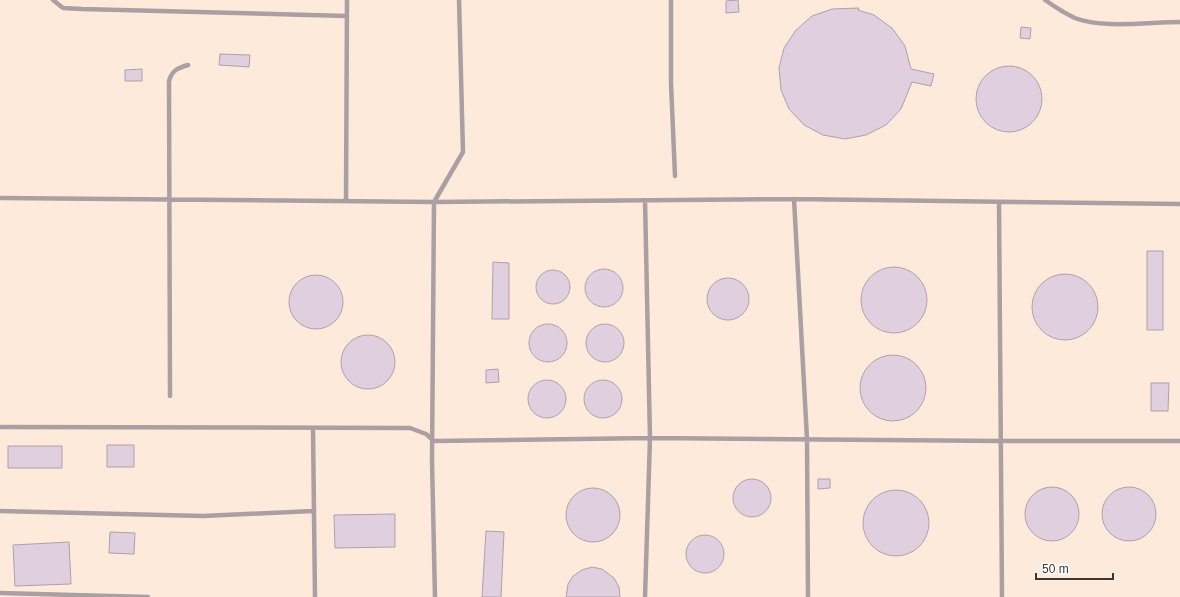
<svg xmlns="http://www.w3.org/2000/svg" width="1180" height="597" font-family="Arial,sans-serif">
<rect width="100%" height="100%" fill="#fef6f1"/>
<!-- built -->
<path fill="#feeadb" d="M0,0H1180V597H0Z"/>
<!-- building -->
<path fill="#e0cfde" stroke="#af9fad" d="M738,0L739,12L726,13V1Z
M859,8L858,10L874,15L892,28L905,46L911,69L934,74L931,86L912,82L901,109L886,125L866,135L845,139L823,135L804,125L789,109L781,90L779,68L784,48L796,30L812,16L832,9Z
M1021,27L1031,28L1030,39L1020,38Z
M220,54L250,55L249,67L219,65Z
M976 99a33 33 0 1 1 66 0a33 33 0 1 1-66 0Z
M142,69V81H125V70Z
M1147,251H1163V330H1147Z
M493,262L509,263V319H492Z
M861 300a33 33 0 1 1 66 0a33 33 0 1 1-66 0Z
M585 288a19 19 0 1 1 38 0a19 19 0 1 1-38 0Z
M536 287a17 17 0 1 1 34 0a17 17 0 1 1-34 0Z
M1032 307a33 33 0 1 1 66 0a33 33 0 1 1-66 0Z
M289 302a27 27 0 1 1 54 0a27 27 0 1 1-54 0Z
M707 299a21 21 0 1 1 42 0a21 21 0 1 1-42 0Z
M529 343a19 19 0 1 1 38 0a19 19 0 1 1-38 0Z
M586 343a19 19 0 1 1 38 0a19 19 0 1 1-38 0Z
M341 362a27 27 0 1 1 54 0a27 27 0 1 1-54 0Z
M860 388a33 33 0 1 1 66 0a33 33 0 1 1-66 0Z
M498,369L499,382L486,383V370Z
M528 399a19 19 0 1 1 38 0a19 19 0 1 1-38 0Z
M584 399a19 19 0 1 1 38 0a19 19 0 1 1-38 0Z
M1151,383H1169L1168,411H1151Z
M107,445H134V467H107Z
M8,446H62V468H8Z
M818,479H830V488L818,489Z
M733 498a19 19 0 1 1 38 0a19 19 0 1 1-38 0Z
M1025 514a27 27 0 1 1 54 0a27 27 0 1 1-54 0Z
M1102 514a27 27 0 1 1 54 0a27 27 0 1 1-54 0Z
M566 515a27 27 0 1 1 54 0a27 27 0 1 1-54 0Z
M863 523a33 33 0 1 1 66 0a33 33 0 1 1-66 0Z
M395,514V547L335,548L334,515Z
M486,531L504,532L501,597H482Z
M110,532L135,533L134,554L109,553Z
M686 554a19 19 0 1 1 38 0a19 19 0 1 1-38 0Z
M69,542L71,584L15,586L13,545Z
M592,567L602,569L614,578L619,587L620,597H566L568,584L573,576L582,570Z"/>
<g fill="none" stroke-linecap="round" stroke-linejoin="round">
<!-- lane -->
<path stroke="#aaa0a3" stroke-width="4.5" d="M53,0L63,8L82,9L347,16
M671,0V83L675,176
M1045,0C1055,7 1064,13 1075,18C1101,29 1150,22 1180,22
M0,198L434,202L794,199L1180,204
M794,199L807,439L808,597
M346,200L347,0
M999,203L1002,597
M170,396L169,81C172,70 178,68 188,65
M0,427L410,428L426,434L434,441L650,438L1001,441H1180
M313,429L315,597
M0,511L203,516L313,511
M0,593L148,597
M435,597L432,461L434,202L463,152L459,0
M645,597L650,438L645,200"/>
</g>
<!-- scale -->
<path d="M1036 573v6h77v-6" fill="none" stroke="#3d3631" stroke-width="2"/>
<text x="1042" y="573" font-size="12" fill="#3d3631" stroke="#ffffff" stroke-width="3" paint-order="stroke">50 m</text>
</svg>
